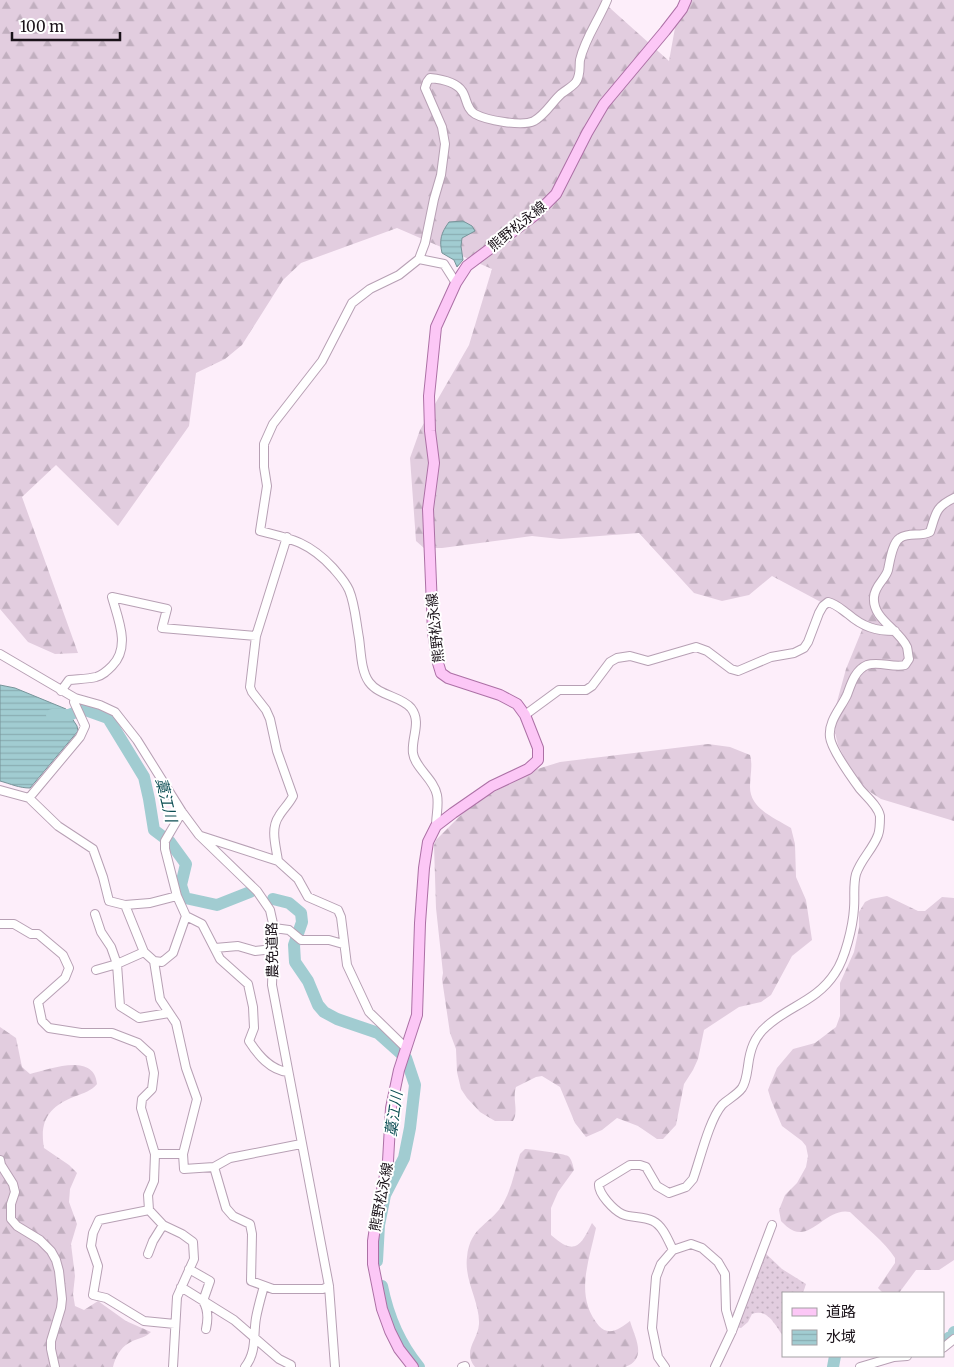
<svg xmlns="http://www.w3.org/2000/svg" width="954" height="1367" font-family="Merriweather,'Noto Sans JP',serif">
<defs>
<pattern id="green-dots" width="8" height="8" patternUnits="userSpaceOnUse" patternTransform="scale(1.25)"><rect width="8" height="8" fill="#e2cddf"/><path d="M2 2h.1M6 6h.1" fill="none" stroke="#c1afbf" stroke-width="1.8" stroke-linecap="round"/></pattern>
<pattern id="forest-firs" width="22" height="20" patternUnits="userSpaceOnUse" patternTransform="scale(1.25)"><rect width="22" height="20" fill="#e2cddf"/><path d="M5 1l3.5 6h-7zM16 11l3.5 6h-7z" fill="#c1afbf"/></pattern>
<pattern id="water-rules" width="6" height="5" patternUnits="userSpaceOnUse" patternTransform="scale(1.25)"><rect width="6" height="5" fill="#a1ccd1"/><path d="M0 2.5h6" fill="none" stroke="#8aaeb3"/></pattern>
</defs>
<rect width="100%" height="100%" fill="#fdeefa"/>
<!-- green -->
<path fill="url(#green-dots)" d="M762,1250L782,1269L806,1284L803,1293H783V1336C775,1325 768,1308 752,1314L748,1322L741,1328L736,1327L729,1322Z"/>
<!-- forest -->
<path fill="url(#forest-firs)" d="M0,0H601L669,61L680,0H954V821L881,799L858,784L838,745L832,720L846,669L864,625L772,576L749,595L722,601L694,593L639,533L560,539L532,536L442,548H424L416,541L410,458L420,430L469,345L492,269L397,228L301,263L283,280L242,345L225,359L196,373L189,426L118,526L56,465L22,497L78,653L55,654L28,642L0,609Z
M708,744L730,747L750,755C753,765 750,776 750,787C750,809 775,818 791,828L795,844L796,877L806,900L812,940L792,956L771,995L761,1002L739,1007L704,1030L698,1059L693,1070L684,1084L676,1125L663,1139H657L638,1126L617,1118L602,1130L586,1137L575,1123L560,1087L542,1076L536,1077L516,1087C512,1099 519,1111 513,1121H495L480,1112L467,1098L461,1089L457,1072L456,1049L450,1033L442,979L443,973L436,908L434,845L436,840L471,805L531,771L560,762Z
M887,896L918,911H925L942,897L954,898V1260L939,1270H916L899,1293H883L878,1288L895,1263V1258C885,1242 864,1226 850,1212C828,1207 813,1238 794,1231C789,1229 784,1224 781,1221L779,1210L785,1195L797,1183L806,1167L808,1156L806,1146L802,1141L782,1126L771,1100L768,1090L770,1085L777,1068L793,1049L815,1043L836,1027L840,1016V983L854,952L859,928V912L865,902L871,899Z
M0,1027L16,1038L22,1067L30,1074C50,1069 94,1052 97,1084C91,1091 84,1093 76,1096C50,1106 39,1119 44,1148L69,1165L77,1173L70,1189L69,1202L77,1224L71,1244L75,1276L73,1294L75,1306L84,1310L98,1301L126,1321L151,1332C144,1339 136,1338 129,1343C120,1348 115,1358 113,1367H0Z
M525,1149C531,1149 565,1154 568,1156C572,1159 573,1166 574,1170L558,1192L551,1208V1235C575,1256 580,1247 592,1223L596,1228C589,1262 574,1296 599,1326C609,1337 621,1328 630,1321C635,1338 648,1359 625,1367H475C462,1351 478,1340 479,1324C480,1302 464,1281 467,1257C470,1225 492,1225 504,1202C512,1187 515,1170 520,1154Z"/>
<!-- water -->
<path fill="url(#water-rules)" stroke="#78949a" d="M463,221L472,226L475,231L462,238L461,246L463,260L457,267L454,260L442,253C439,240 441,233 449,222Z
M0,685L15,688L66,709L77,726L78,731L30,788C19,788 11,784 0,781Z"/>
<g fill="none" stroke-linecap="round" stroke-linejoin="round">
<!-- river -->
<path stroke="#a1ccd1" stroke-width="12" d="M52,715H69L83,709L108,718L144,777L149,799L154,830L170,842L186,864L181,885L185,898L217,905L250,892
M273,899L289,903L301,913L302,922L294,945L295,962L308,981L318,1005L324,1012L337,1019L378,1033L406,1058L415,1085L410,1128L404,1158L385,1195L379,1225L377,1261
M382,1286C388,1316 399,1343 419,1367
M943,1342L953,1335L954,1332
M833,1367L835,1356"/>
<!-- minor casing -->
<g stroke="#b7a0b4" stroke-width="10">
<path id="minor" d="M419,259L444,264L456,283
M0,654L75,698L100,705L115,712L137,740L182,812L199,835L257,891L270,910L274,928L272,985L329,1286L335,1367
M61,691L69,680C78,679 88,679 96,677C103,675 107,671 112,666C131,647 118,619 112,597L167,609L162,628L256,636
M525,715L559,690H586L592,686L610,662L617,658L630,656L648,661L696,647L707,651L731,669L738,671L771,657L794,653L804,648L808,642L819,613L823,606L828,602C836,604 841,609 848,614C863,627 876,631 895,631
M0,790L29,798L58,826L93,849L103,877L109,901L125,905L144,952L154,961L160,999L176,1023L186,1068L197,1099L183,1154L184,1169L214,1167L230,1158L301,1144
M29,798L80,737L85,726L74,702L75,698
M182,812L165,841V849L177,896L186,916L202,924L220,959L248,984L253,1007L254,1028L249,1041C258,1055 270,1070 288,1072
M436,826C436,816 439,805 437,795C434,779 415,768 413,753C411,738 422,722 411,708C401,696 379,696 369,682C361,671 361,652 359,638C356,622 355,604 349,590C345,581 339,575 333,568C310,543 293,539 260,531L267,486L264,467V444L273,424L322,361L352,303L370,289L399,275L419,259L425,243L434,199L441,175L445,144L442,127L425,88L427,82L430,78C440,79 456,82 462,91C467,98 466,109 475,114C486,120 522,127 534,121C546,114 552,102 561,94C566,90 572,87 576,82C581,75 579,67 580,60C585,38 599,20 607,0
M201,836L278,861L298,879L308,897L338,910L341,917L347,965L369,1012L406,1048
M278,861C276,846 270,829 279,816C283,809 289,804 293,796L277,751L270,719L266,710L252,692L250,687L256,636L287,537
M125,905L150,903L177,896
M95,914L101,932L111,947L117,964L120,1006L139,1018L169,1013
M0,924H14L31,934H38L63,955L69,968L65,978L38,1002L42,1021L49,1028L81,1033H112L138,1043L150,1054L154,1073L152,1089L142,1099L141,1108L155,1154H183
M274,928L289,930L301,940H329L343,944
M215,948L238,946L255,951L273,949
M154,961L162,962L173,953L186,916
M96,970L117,964L144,952
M155,1154L154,1181L148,1195L149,1210L163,1225L182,1234L193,1242L194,1259L177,1297L173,1367
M0,1160L1,1165L13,1184L15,1192L11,1204V1219L17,1226L40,1240L51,1251L56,1260L59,1271L62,1299L61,1308L51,1341V1349L55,1367
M214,1167L226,1208L233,1216L250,1224L252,1234L251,1281L273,1289H323L329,1286
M149,1210L99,1220L93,1233L91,1246L98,1266L93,1295L106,1298L144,1321L175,1324
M673,1250C668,1240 663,1226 653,1221C643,1216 630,1218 622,1214C614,1210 598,1194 599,1184L630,1165H640L646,1167L657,1186L669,1193L686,1187L693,1179C700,1160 709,1120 722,1105C728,1099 737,1095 742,1088C746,1082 747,1073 748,1066C750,1050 754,1037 767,1026C789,1006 817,1001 835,973C845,959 853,926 854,908C855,897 853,885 856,874C861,859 873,849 878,835C880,830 880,821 880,816C878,806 866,796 860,789C852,778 831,749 830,737C828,721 841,708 847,695C851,684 855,670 867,665C879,661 893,668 905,665L909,659C908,655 908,651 907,647C899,629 872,619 874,597C875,585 885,580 888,570C890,561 892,543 900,538C909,532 921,537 930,532C936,514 935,507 954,498
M148,1254L153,1241L163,1225
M189,1269L210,1281L203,1301C208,1309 208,1320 206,1329
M181,1287L234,1320L279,1359L291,1365V1367
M943,1348L954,1339
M245,1367C257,1352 253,1335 256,1318C258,1307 261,1297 264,1286
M462,1367L465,1366
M665,1367L658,1357L652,1328L656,1277L661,1264L673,1250L691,1244L702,1248L718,1262L725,1274L726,1310L732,1331
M715,1367L732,1331L772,1225
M860,1367L894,1357L907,1356"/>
</g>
<!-- major casing -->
<g stroke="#ac70a5" stroke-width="12">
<path id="major" d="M413,1367L399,1349L390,1331L382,1309L373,1264V1241L377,1214L388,1161L391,1108L399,1070L417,1015L420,923L424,868L428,842L436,826L453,813L492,786L528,769L538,760V748L525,715L517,704L500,695L448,678L441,673L438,663L433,632L428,509L434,463L430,431L429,396L436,327L456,283L467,266L535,215L556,194L587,133L604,104L665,31L682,9L686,0"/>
</g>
<!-- minor -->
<use href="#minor" stroke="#fff" stroke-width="8"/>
<!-- major -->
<use href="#major" stroke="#fcc7f6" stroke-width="10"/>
</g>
<g text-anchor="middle" stroke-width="4" stroke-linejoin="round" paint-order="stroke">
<!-- street labels -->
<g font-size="14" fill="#1a1219" stroke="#fff">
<text transform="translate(517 226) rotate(-39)" y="5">熊野松永線</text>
<text transform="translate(435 628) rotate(-96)" y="5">熊野松永線</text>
<text transform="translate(272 950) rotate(-91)" y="5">農免道路</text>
<text transform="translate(381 1197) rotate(-79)" y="5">熊野松永線</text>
</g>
<!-- water labels -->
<g font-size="15" font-style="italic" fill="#0a4c52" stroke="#fff">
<text transform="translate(166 800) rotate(76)" y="5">藁江川</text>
<text transform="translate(394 1114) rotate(-82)" y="5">藁江川</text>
</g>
</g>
<!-- legend -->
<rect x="782" y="1292" width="162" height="65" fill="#ffffff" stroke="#a3a0a3"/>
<rect x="792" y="1308" width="25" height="8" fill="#fcc7f6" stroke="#a3a0a3"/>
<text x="826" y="1317" font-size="15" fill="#1a1219">道路</text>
<rect x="792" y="1330" width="25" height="15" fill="url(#water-rules)" stroke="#a3a0a3"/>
<text x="826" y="1342" font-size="15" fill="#1a1219">水域</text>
<!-- scale -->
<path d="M12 32v8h108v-8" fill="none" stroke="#1a1219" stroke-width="2.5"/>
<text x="20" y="32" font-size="15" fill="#1a1219" stroke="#ffffff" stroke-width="4" paint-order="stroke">100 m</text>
</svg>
